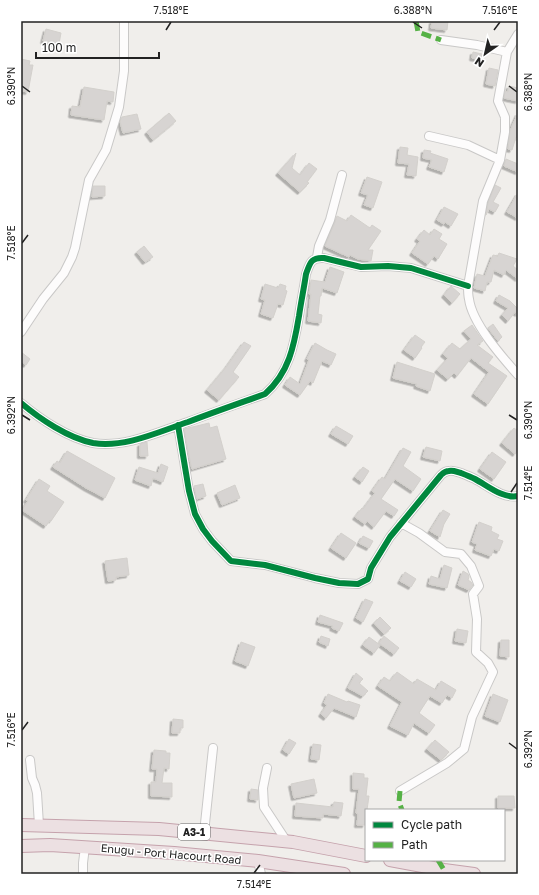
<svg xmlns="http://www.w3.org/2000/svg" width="539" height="895" font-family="'Golos Text',sans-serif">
<defs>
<filter id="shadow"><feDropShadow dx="-2.5" dy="2.5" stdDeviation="0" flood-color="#0004"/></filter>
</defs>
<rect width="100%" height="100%" fill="#f0eeeb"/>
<!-- building -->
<path fill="#d7d4d2" stroke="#d3d0cc" filter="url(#shadow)" d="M432,21H448L447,30L431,28Z
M46,29L61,33L59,44L43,41Z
M473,52L482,54L481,60L472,58Z
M21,59L30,61L29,65H33L28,92L21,91Z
M489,68L498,70L495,86L486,84Z
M509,86L518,88V101L504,98L505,91L508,92Z
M84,87L114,92L113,102L107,101L104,120L71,115L72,106L80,107Z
M169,113L176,121L153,140L147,132Z
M518,113V138L516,137L512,150L508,149L510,131Z
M137,114L141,129L123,133L120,121L122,117Z
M400,147L408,148L407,155L418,157L416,176L407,175L409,164L398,163Z
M424,150L431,151L430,153L448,159L444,172L429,167L432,160L423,158Z
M296,153L292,168L300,175L309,163L317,169L307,182L309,183L300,192L278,173Z
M506,159L518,164V172L504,166Z
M367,177L382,182L373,208L364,205L368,195L361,193Z
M495,185L501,188L493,202L499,205L495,212L489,209L486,215L488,203Z
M93,186H105V196L92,197Z
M518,193V218L507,212Z
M444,207L458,214L451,226L445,222L444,224L437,220Z
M351,215L370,228L372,225L381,231L368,250H373L371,261L358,259L350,255L349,257L325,246L335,222L337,216L347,221Z
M434,229L442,234L439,239L447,244L438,259L434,256L428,264L412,253L420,241L417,239L424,230L430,235Z
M144,246L153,257L145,262L137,252Z
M499,253L517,259L513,266L518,270V279L506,270L504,275L494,270L491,282H487L485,291L474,288L477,274L485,276L493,255L498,256L497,257Z
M330,267L344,272L337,293L322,288L321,296H320L318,314L322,315L321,323L308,321L311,294H309L311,280L325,282Z
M265,284L278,288L280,284L286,286L285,290L287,291L283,305L278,304L273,318L261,314L265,300L261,299Z
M451,286L460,294L452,303L444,295Z
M499,295L510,301L518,309V314L515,312L508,321L502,315L508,308L496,301Z
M493,324L502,337L498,341L488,328Z
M472,325L483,341L477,345L493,357L488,363L507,376L488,404L474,394L489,372L471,358L457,376L454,373L448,379L437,370L448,358L443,354L452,343L460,349L471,339L464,331Z
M415,335L425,342L421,347L422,348L415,358L404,350Z
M244,342L251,346L233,372L239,377L219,400L207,390L227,366Z
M315,343L327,350L336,354L331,365L322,361L313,383L310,381L300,395L285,385L290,377L300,384L309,360L307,359Z
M21,352L30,359L26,365L21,361Z
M397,362L435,374L430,391L416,386L417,384L393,378Z
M209,423L210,428L217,426L226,459L192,469L189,456L184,429Z
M336,426L353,436L348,444L331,434Z
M514,428L518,431V450L515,454L502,443Z
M147,442L148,456H140V444Z
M426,447L442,451L440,461L423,457Z
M403,448L411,452L403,466L421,479L413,491L395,479L381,499L398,510L394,516L386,511L374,527L367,521L365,524L355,517L362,508L363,509L375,493L372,491L382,477L385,479Z
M67,451L115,478L105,498L86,488L53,467L57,461L60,463Z
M492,452L506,462L494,479L480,469Z
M161,464L168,467L163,482L153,478L151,486L135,480L139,467L158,473Z
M363,467L369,471L362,482L355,477Z
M39,479L50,486L47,491L64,502L51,521L50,520L46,526L22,510L28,501L26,500Z
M203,484L206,496L197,499L194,486Z
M235,485L240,498L222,505L217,493Z
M443,510L450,514L444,524L440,537L430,531Z
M479,522L492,527L491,531L499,535L497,539L503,541L499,551L494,549L491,556L475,550L477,544L472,542Z
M341,533L356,543L346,558L331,548Z
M363,536L373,541L369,548L359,543Z
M127,558L129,575L116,577V580L108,581L105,561Z
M444,565L452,568L447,588L429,584L431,576L440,579Z
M463,571L468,574L469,577L468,580L471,582L473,585L469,590L458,585Z
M405,572L416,579L411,587L400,581Z
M365,599L373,602L363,622L356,618Z
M320,615L343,623L339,631L332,628L333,626L318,622Z
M380,617L391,628L384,634L374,623Z
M457,629L468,631L466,643L455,641Z
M321,636L330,639L328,646L319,642Z
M384,636L399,648L394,654L379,643Z
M369,637L380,645L374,653L363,645Z
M501,640H509V657L500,656Z
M241,642L255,647L248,666L235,661Z
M397,672L414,684L417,679L436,690L441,681L456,690L452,698L447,695L442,703L430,696L419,713L435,725L429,733L414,723L408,735L390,726L402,702L378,686L384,677L390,681Z
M356,673L363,679L359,683L368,691L363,696L348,688Z
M328,694L347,702L348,701L360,705L356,717L334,708L326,718L321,714L327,705L324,703Z
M493,694L508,700L500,722L485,716Z
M173,719L183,720V728H180V733H172Z
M289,739L296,743L289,754L283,750Z
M435,740L449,752L441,760L427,749Z
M313,744L321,745L319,760L311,759Z
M154,750L166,751V753H170L169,769L164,768L162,783H172V797L151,796V782H156L157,769H152Z
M353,773L364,774V778H368L366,796H369L367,810H366L365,825H357L358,814L356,813L359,789H353Z
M314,779L317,793L294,798L291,784Z
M251,789L258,790V800L250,799Z
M498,796H514L515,808H498Z
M334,802L343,803L341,816L323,814V818L295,816L296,803L333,807Z"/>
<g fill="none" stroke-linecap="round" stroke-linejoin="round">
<!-- minor casing -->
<g stroke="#c9c8c7" stroke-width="10">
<path id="minor" d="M518,34L507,52L498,101L505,117V132L500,160L483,201L468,286C468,290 468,295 469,299C472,323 502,357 518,375
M441,40L477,45L507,52
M429,136L468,145L500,160
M317,257L319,246L330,220L342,175
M21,332L43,299L64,273L72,257L75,248L89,180L106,150L119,107L124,71V21
M21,403C40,419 68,438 93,443C125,448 158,432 188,422C214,412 240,403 265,394C289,373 294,346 299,316C301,302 304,288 306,274C310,263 311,257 324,258L361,267L388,266L411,268L468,286
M178,425L189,491L195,514L203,529L212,541L231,561L265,565L315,578L339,583L358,584L368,579L371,568L390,537L441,475C443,473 446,471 449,471C453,470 457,472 461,473C466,475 471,477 475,479C488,486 503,499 518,496
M30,760L32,778L35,785L37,793L39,825
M267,768L263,788L264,807L287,842
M400,791L447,763L464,749L472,717L493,672L488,663L476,652L477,619L473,594L479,586L471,566L461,554L445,552L419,533L401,523
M204,833L213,748
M258,861L261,874
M83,874V863L85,847"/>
</g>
<!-- highway casing -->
<g stroke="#c5a2ac" stroke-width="14">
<path id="highway" d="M21,825L159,829L293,842L366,856
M21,846L50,845L174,853L258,861L344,874
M390,860L444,870L474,874"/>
</g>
<!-- minor -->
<use href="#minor" stroke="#fdfcfc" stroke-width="8"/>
<!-- highway -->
<use href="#highway" stroke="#ece0e2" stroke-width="12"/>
<!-- quiet -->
<path stroke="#55b145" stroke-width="5" stroke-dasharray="10 5" stroke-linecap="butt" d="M416,21L418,32L441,40
M400,791L399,802L402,810
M438,860L444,870"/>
<!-- cycleway casing -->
<g stroke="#fff" stroke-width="8">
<path id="cycleway" d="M21,403C40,419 68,438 93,443C125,448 158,432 188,422C214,412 240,403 265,394C289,373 294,346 299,316C301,302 304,288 306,274C310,263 311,257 324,258L361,267L388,266L411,268L468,286
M178,425L189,491L195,514L203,529L212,541L231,561L265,565L315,578L339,583L358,584L368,579L371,568L390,537L441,475C443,473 446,471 449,471C453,470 457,472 461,473C466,475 471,477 475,479C488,486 503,499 518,496"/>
</g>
<!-- cycleway -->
<use href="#cycleway" stroke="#00873e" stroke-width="6"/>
</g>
<!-- ticks -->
<path fill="none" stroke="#222" stroke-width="1.5" d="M413,22L422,28M166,30L171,22M494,30L500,22M22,86L30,92M509,86L517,92M22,243L28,235M22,415L30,420M509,415L517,420M511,492L517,483M22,730L28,722M509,743L517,749M254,873L260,865"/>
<g text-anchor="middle" stroke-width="3" stroke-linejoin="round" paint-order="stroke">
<!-- shield labels -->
<rect fill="#fff" stroke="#646464" stroke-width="1" x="178" y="824" width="32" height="16" rx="3"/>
<g font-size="10" font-weight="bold" fill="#222">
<text x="194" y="836">A3-1</text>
</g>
<!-- street labels -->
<g font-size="11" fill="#222" stroke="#fff">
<text transform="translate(171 854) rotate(5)" y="4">Enugu - Port Hacourt Road</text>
</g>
</g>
<!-- border -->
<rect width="539" height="895" fill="none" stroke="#ffffff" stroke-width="44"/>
<!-- legend -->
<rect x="365" y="809" width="140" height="52" fill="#ffffff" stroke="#a7a7a7"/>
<rect x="373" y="822" width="20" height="6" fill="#00873e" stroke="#a7a7a7"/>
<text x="401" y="829" font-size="12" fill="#222222">Cycle path</text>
<rect x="373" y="842" width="20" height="6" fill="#55b145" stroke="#a7a7a7"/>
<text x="401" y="849" font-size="12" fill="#222222">Path</text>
<!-- north arrow -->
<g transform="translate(485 54) rotate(214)" stroke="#ffffff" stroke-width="3" paint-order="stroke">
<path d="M0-3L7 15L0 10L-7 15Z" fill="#222222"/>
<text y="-6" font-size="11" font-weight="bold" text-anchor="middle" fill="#222222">N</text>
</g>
<!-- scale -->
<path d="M36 52v6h123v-6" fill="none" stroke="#222222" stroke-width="2"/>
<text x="42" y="52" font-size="12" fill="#222222" stroke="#ffffff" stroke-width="3" paint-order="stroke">100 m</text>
<rect x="22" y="22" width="495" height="851" fill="none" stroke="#222" stroke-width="1.5"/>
<g font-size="10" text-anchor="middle" fill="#222">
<text x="171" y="14">7.518°E</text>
<text x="413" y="14">6.388°N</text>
<text x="500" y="14">7.516°E</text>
<text transform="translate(11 86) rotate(-90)" y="4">6.390°N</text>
<text transform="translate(528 92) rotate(-90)" y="4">6.388°N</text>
<text transform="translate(11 243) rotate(-90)" y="4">7.518°E</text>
<text transform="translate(11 415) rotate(-90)" y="4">6.392°N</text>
<text transform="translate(528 420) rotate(-90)" y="4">6.390°N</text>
<text transform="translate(528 483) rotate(-90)" y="4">7.514°E</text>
<text transform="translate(11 730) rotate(-90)" y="4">7.516°E</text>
<text transform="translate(528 749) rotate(-90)" y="4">6.392°N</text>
<text x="254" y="888">7.514°E</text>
</g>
</svg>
